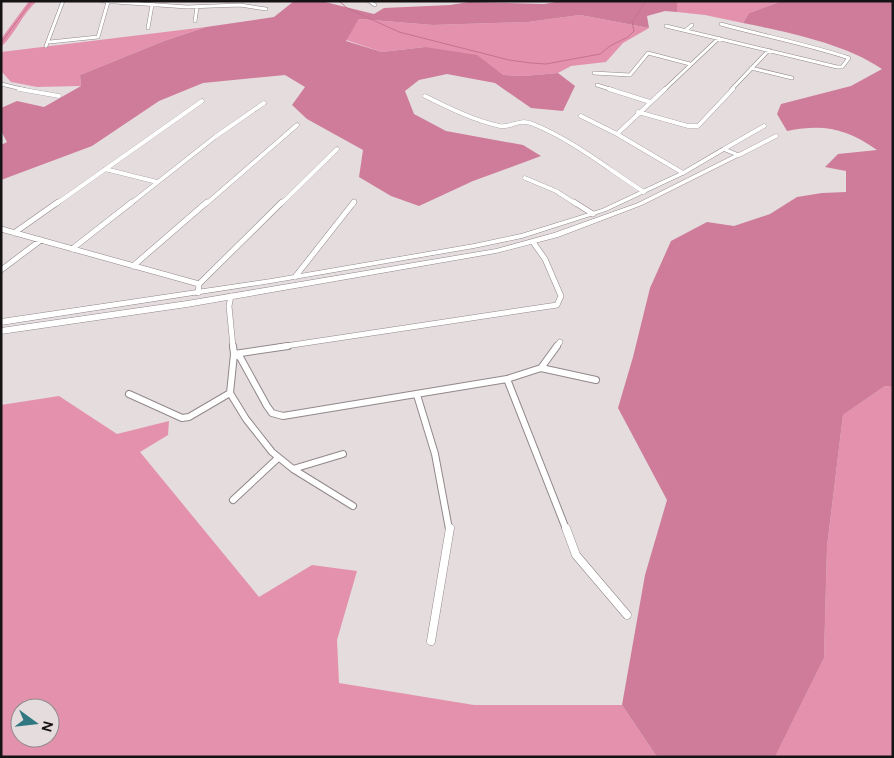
<svg xmlns="http://www.w3.org/2000/svg" width="894" height="758" font-family="'DM Sans',sans-serif">
<rect width="100%" height="100%" fill="#e5dcde"/>
<!-- green -->
<path fill="#e391ad" fill-rule="evenodd" d="M29,1H37C22,14 16,33 1,47V39Z
M782,1L749,13L743,23L705,15L677,12L676,2Z
M580,15L649,28L623,43L606,62L571,66L558,73L524,76L502,75L425,47L382,52L346,40L359,19L433,25L528,22Z
M206,27L164,41L80,75L81,86L37,87L11,82L1,71V52Z
M885,386L893,387V757H775L824,658L827,547L843,415Z
M59,396L117,434L169,421L168,435L140,452L259,597L312,565L357,571L337,640L339,683L474,705H622L657,757H1V405ZM20,708H50V738H20Z"/>
<!-- forest -->
<path fill="#ce7c99" d="M294,1L325,2L374,14L384,8L450,5L469,2L544,4L562,1H677V12L665,11L647,16L649,28L580,15L528,22L433,25L359,19L346,41L382,52L425,47L477,55L503,75L524,76L558,73L575,86L563,111L531,108L495,83L447,74L419,80L405,91L414,114L446,131L523,145L541,156L473,181L419,206L391,196L359,177L363,150L307,119L292,105L305,87L285,75L203,83L159,101L92,146L1,180V145L7,142L1,131V108L17,101L44,107L81,86L80,75L164,41L206,27L274,17Z
M782,1H893V387L885,386L843,415L827,547L824,658L775,757H657L622,705L645,575L667,500L618,408L633,357L650,288L671,241L707,222L734,226L770,214L797,197L822,193L846,192V171L825,167L838,154L877,150C845,128 824,124 787,131L777,114L781,104L851,86L882,69C844,43 787,32 743,23L749,13Z"/>
<g fill="none" stroke-linecap="round" stroke-linejoin="round">
<!-- stream -->
<path stroke="#c4728f" stroke-width="1" d="M339,1L347,8L399,32L509,60L531,63L546,64L600,54L610,46L628,37L634,31L632,22L646,1
M1,43L32,1"/>
<!-- street-far4 casing -->
<g stroke="#91888a" stroke-width="4">
<path id="street-far4" d="M101,1L187,7L240,5L266,9
M369,1L375,5
M195,21L197,7
M666,26L837,67H842L849,58C807,44 764,36 721,24
M148,28L152,5
M686,30L692,25
M50,42L98,37L108,2
M46,46L63,1
M751,68L792,78
M594,73L630,75L648,53L690,64
M1,84L26,90
M597,85L613,90
M664,90L719,38
M731,90L769,50"/>
</g>
<!-- street-far3 casing -->
<g stroke="#91888a" stroke-width="4.5">
<path id="street-far3" d="M19,89L59,96
M609,89L650,102
M425,96C447,107 475,121 500,126C512,128 518,118 533,124C573,140 608,169 644,192
M638,112L688,126H698L733,89
M581,116L617,134L683,173
M617,134L665,89
M724,149L764,126
M739,155L776,136
M105,169L157,182
M525,178L556,191L576,204
M56,204L202,101
M130,204L215,137L264,103
M206,204L297,125
M281,204L337,149
M353,204L354,202"/>
</g>
<!-- street-far2 casing -->
<g stroke="#91888a" stroke-width="6">
<path id="street-far2" d="M574,202L593,214
M1,229L199,284L198,293
M14,233L58,202
M72,249L132,202
M133,266L207,202
M1,270L41,240
M295,277L354,202
M199,284L282,202
M231,296L229,306L233,347
M279,347L557,305L561,296L545,259L533,242
M556,347L560,342"/>
</g>
<!-- street-far1 casing -->
<g stroke="#91888a" stroke-width="8">
<path id="street-far1" d="M233,346L234,354L240,357L267,406L272,413L283,416L507,379L541,368L557,346
M288,346L234,354L230,393L246,419L272,452L293,469L343,454
M541,368L596,380
M507,379L566,529
M129,394L182,418L189,417L230,393
M417,395L435,454L449,529
M293,469L353,506
M233,500L278,458"/>
</g>
<!-- street casing -->
<g stroke="#91888a" stroke-width="9">
<path id="street" d="M566,528L576,555L627,615
M431,641L450,528"/>
</g>
<!-- secondary casing -->
<g stroke="#91888a" stroke-width="1">
<path id="secondary" d="M722,148H726L742,155L642,205L558,237L496,253L187,307L1,334V328L187,301L496,249L554,233L638,203L734,155L724,151L685,174L606,211L522,238L474,248L271,283L1,325V319L271,279L474,244L521,234L602,209L681,172Z"/>
</g>
<!-- street-far4 -->
<use href="#street-far4" stroke="#fff" stroke-width="3"/>
<!-- street-far3 -->
<use href="#street-far3" stroke="#fff" stroke-width="4"/>
<!-- street-far2 -->
<use href="#street-far2" stroke="#fff" stroke-width="5"/>
<!-- street-far1 -->
<use href="#street-far1" stroke="#fff" stroke-width="6"/>
<!-- street -->
<use href="#street" stroke="#fff" stroke-width="8"/>
<!-- secondary -->
<use href="#secondary" fill="#fff" fill-rule="evenodd"/>
</g>
<!-- border -->
<rect width="894" height="758" fill="none" stroke="#161314" stroke-width="5"/>
<!-- north arrow -->
<g transform="translate(35 723) rotate(105)"><circle r="24" fill="#e5dcde" stroke="#928c8d"/>
<path d="M0-4L9 19L0 12L-9 19Z" fill="#307781"/>
<text y="-8" font-size="14" font-weight="bold" text-anchor="middle" fill="#161314">N</text>
</g>
</svg>
